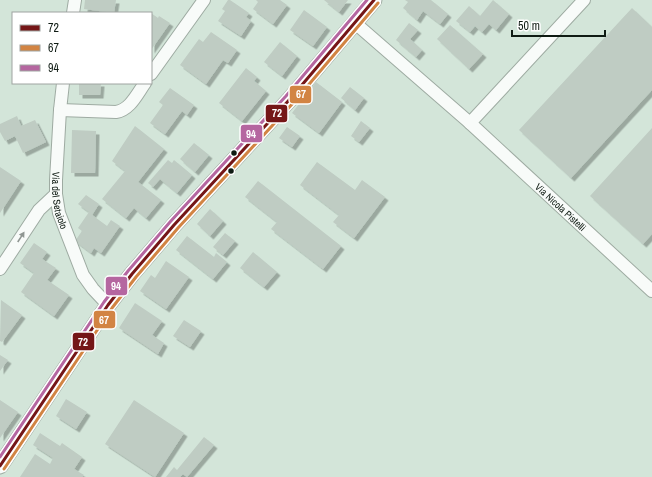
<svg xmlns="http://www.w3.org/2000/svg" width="652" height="477" font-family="'Archivo Narrow',sans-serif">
<defs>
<filter id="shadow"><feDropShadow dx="3.5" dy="3.5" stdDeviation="0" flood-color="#0004"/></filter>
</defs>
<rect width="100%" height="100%" fill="#d3e5d9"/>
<!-- building -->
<path fill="#bfccc3" filter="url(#shadow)" d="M85,0H116L114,13L84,9Z
M228,0H230L249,13L246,17L251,21L241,36L218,21L225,11L222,9Z
M256,0H280L287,5L273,24L253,9L258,2Z
M324,0H348L339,12Z
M405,0H431L448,14L440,24L423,11L417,20L403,8L408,2Z
M493,0L509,14L496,30L489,24L482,32L475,26L470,32L456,21L469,6L480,16Z
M632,8L652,27V90L571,178L519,130Z
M304,10L327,27L313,46L290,30Z
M151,13L158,18L159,16L170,23L151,50Z
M409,23L418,30L410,39L422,50L416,57L396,40Z
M450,25L483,54L469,69L437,39Z
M211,32L237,50L228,63L223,60L206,84L180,65L199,39L203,42Z
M280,42L297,56L282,76L264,62Z
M246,68L257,77L254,81L266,91L242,121L219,103Z
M316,82L342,102L319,133L292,113Z
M79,83H101L100,95H79Z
M350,87L364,98L355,110L341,98Z
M170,88L194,105L187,115L182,111L165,134L150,123L163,105L159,102Z
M17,116L21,126L35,120L46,142L23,153L15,136L5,141L0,132V124Z
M361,121L370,128L359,142L351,136Z
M135,126L164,149L138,182L161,200L146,218L134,208L126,218L102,199L125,171L112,161Z
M287,127L300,136L292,147L279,138Z
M652,128V234L643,244L590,196Z
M72,130L96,131L95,173H71Z
M194,143L209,155L195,172L180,159Z
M168,160L172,163L174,160L192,175L177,193L160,179L153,187L148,183Z
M317,162L355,190L362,180L385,197L354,238L333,222L339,215L300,185Z
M0,167L21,181L0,213Z
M258,181L341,246L323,269L271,229L277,222L245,197Z
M86,195L99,204L92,215L107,226L111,220L120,226L101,253L94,248L91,253L75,241L82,231L78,228L89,212L78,204Z
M210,209L223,221L210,236L197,224Z
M225,233L235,241L223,255L213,247Z
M187,236L214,257L216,253L227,262L213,279L176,250Z
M34,243L47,252L42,259L56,268L47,280L69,295L54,316L21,292L34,273L20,263Z
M253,252L277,272L264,287L240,268Z
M166,261L189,277L166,309L140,291L151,275L155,278Z
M1,300L22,315L2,342L0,341Z
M135,303L162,321L152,335L164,343L158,354L119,328Z
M184,320L201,331L190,347L173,336Z
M0,355L8,360L0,371Z
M66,399L87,412L76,429L56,416Z
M0,400L18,412L0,438Z
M134,400L184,433L155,477L105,444Z
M40,433L60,446L62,443L82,457L74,469L84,475L82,477H20L35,454L50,464L53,458L33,445Z
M204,437L214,445L187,477L183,474L180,477H166L174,467L177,470Z"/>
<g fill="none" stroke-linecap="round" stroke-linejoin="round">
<!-- minor casing -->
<g stroke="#9eaba2" stroke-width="14">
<g id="minor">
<path d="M73,13L75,0"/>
<path id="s1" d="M355,23L470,123L652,291"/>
<path d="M151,74L204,0"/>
<path id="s2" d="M63,83L60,110L56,180V194L59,213L83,275L93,289L108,305"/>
<path d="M60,110L116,112C130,110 137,94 145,83"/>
<path d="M470,123L584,0"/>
<path d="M0,269L39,210L56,194"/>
</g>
</g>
<!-- tertiary casing -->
<g stroke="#9eaba2" stroke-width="17">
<path id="tertiary" d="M0,466L108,305L132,274L174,225L290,99L374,0"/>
</g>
<!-- minor -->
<use href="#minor" stroke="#f8fbf9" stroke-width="12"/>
<!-- tertiary -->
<use href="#tertiary" stroke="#f8fbf9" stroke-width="15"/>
<!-- bus-1 casing -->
<g stroke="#fff" stroke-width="6">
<path id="bus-1" d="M0,466L108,305L132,274L174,225L290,99L374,0"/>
</g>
<!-- bus-2 casing -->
<g stroke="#fff" stroke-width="6">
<path id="bus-2" d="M4,469L112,308L136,277L178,228L294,102L378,3"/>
</g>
<!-- bus-3 casing -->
<g stroke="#fff" stroke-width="6">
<path id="bus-3" d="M0,457L104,302L128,271L170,222L286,96L367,0"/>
</g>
<!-- bus-1 -->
<use href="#bus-1" stroke="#751617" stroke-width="3"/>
<!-- bus-2 -->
<use href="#bus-2" stroke="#d28443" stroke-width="3"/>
<!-- bus-3 -->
<use href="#bus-3" stroke="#b566a0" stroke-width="3"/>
</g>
<!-- one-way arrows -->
<defs><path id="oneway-solid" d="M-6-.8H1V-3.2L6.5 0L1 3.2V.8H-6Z"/></defs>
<use fill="#8f9692" href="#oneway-solid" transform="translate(21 237) rotate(-57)"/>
<!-- markers -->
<g fill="#0f1b13" stroke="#fff" stroke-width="1.5">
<circle cx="234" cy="153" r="3.5"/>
<circle cx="231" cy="171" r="3.5"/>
</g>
<g text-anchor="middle" stroke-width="4" stroke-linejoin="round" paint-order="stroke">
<!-- street labels -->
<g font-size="10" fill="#0f1b13" stroke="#fff">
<text dy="4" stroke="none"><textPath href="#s2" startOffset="118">Via del Setaiolo</textPath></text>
<text dy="4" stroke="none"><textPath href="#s1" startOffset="276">Via Nicola Pistelli</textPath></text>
</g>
</g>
<g stroke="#fff" stroke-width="1.5">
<rect x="289" y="85" width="23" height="19" rx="4" fill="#d28443"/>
<rect x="265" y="104" width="23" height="19" rx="4" fill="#751617"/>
<rect x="240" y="124" width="23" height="19" rx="4" fill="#b566a0"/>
<rect x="105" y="276" width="23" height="20" rx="4" fill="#b566a0"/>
<rect x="93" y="310" width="23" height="19" rx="4" fill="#d28443"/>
<rect x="72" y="332" width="23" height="19" rx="4" fill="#751617"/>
</g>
<g font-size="11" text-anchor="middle" font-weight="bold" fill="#fff">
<text x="301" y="98">67</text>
<text x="277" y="117">72</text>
<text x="251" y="138">94</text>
<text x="116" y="290">94</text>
<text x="104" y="324">67</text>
<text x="83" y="346">72</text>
</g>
<!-- legend -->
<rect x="12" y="12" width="140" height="72" fill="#ffffff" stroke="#9fa4a1"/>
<rect x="20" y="25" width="20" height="6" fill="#751617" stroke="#9fa4a1"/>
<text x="48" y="32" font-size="12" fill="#0f1b13">72</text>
<rect x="20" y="45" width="20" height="6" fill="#d28443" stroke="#9fa4a1"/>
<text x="48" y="52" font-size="12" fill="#0f1b13">67</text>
<rect x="20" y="65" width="20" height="6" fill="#b566a0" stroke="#9fa4a1"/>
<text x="48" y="72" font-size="12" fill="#0f1b13">94</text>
<!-- scale -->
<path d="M512 30v6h93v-6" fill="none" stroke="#0f1b13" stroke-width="2"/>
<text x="518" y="30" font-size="12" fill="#0f1b13" stroke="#ffffff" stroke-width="3" paint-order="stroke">50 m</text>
</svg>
